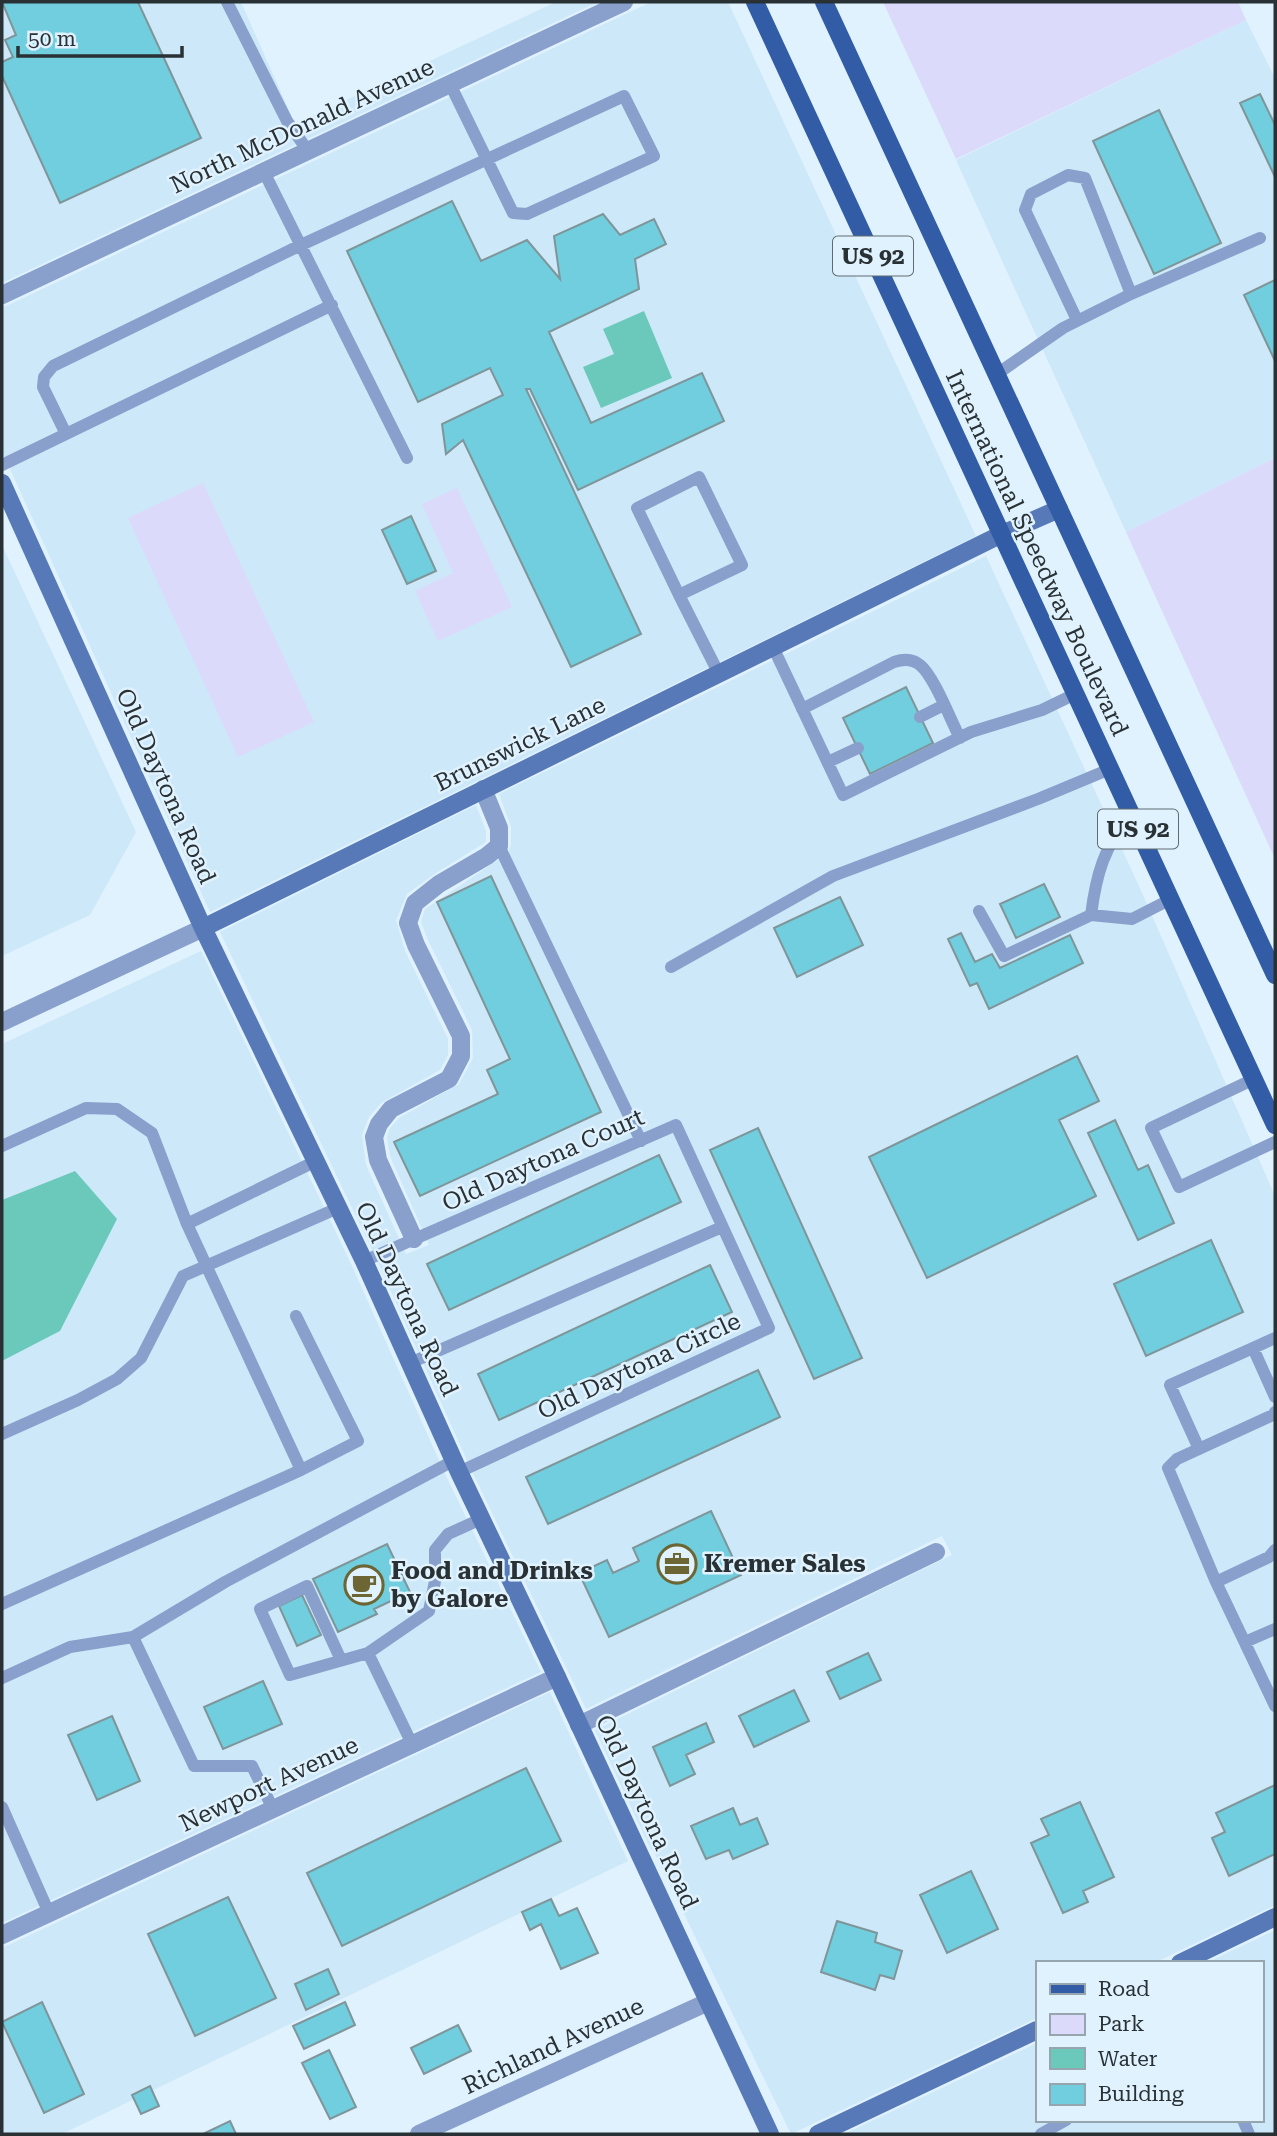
<svg xmlns="http://www.w3.org/2000/svg" width="1277" height="2136" font-family="'Roboto Serif',serif">
<rect width="100%" height="100%" fill="#dff2fe"/>
<!-- built -->
<path fill="#cde8f8" d="M2,2H241L295,124L556,2H598L2,283Z
M651,2H728L976,536L210,912L2,451V308Z
M1246,20L1275,78V458L1126,532L956,160Z
M2,545L136,832L90,915L2,956Z
M986,556L1139,886L1275,1196V1905L1154,1963H1037V2018L791,2134L653,1850H651L595,1730L952,1555L942,1536L586,1709L470,1467L375,1256L220,932L476,805L486,831V842L433,875L407,894L396,920L405,951L448,1039V1055L440,1070L381,1103L369,1117L362,1135L366,1165L406,1254L429,1245L390,1156L387,1137L390,1128L399,1118L459,1084L473,1058L472,1030L428,940L421,922L425,909L507,854L511,845V827L499,794Z
M201,951L352,1266L447,1478L541,1672L2,1923V1361L60,1331L75,1171L2,1200V1044Z
M550,1692L628,1861L62,2134H2V1948Z
M1275,1930V2134H844L1037,2043V2120H1261V1963H1206Z"/>
<!-- green -->
<path fill="#dbdafa" d="M883,2H1238L1246,20L956,159Z
M1275,458V859L1126,532Z
M203,483L314,722L238,757L128,518Z
M457,488L512,607L438,641L415,591L453,573L422,504Z"/>
<!-- water -->
<path fill="#6bc9bb" d="M644,311L672,378L601,408L583,367L614,354L603,329Z
M75,1171L117,1219L60,1331L2,1361V1200Z"/>
<!-- building -->
<path fill="#70cede" stroke="#7f9599" stroke-width="2" d="M2,2H138L201,138L60,203L2,76V62L13,57L5,40L16,35Z
M1260,94L1275,125V177L1240,103Z
M1159,110L1221,243L1154,274L1093,141Z
M452,201L481,261L527,240L560,279L554,236L603,214L620,235L654,219L666,244L635,259L639,289L549,332L591,423L702,373L724,421L578,490L530,389H526L641,634L571,667L463,440L446,454L442,424L503,395L490,368L418,402L347,251Z
M1275,280V361L1244,295Z
M411,516L436,571L407,584L382,530Z
M906,687L933,743L870,774L843,718Z
M491,876L601,1112L420,1196L394,1142L498,1094L487,1070L510,1059L437,902Z
M1044,884L1060,917L1016,938L1000,904Z
M840,897L863,945L797,977L774,928Z
M961,933L975,962L992,954L1000,968L1070,935L1083,963L989,1009L977,983L970,986L948,939Z
M1077,1056L1099,1101L1059,1120L1096,1196L927,1278L869,1157Z
M1115,1120L1138,1170L1148,1165L1174,1223L1138,1240L1088,1133Z
M758,1128L862,1358L814,1379L710,1150Z
M659,1155L681,1202L449,1310L427,1264Z
M1211,1240L1243,1312L1146,1356L1114,1284Z
M710,1265L732,1312L499,1420L478,1374Z
M758,1370L780,1417L548,1524L526,1477Z
M711,1511L741,1575L609,1637L579,1573L607,1560L613,1573L639,1561L633,1548Z
M387,1544L410,1592L374,1609L377,1614L338,1632L313,1579Z
M302,1595L321,1635L297,1646L279,1606Z
M868,1653L881,1680L840,1699L827,1672Z
M263,1681L282,1724L223,1749L204,1707Z
M794,1690L809,1721L754,1747L739,1716Z
M112,1716L140,1781L97,1800L68,1735Z
M706,1723L714,1742L686,1755L695,1774L670,1786L653,1747Z
M526,1768L561,1841L342,1946L307,1873Z
M1275,1785V1854L1229,1876L1212,1838L1225,1832L1216,1813Z
M1080,1802L1114,1877L1083,1891L1088,1902L1063,1913L1031,1843L1049,1835L1041,1819Z
M733,1808L740,1825L757,1818L768,1844L733,1859L729,1850L706,1859L691,1826Z
M971,1871L998,1929L947,1953L920,1895Z
M228,1897L276,1998L195,2036L148,1934Z
M551,1899L559,1916L577,1908L598,1953L561,1969L541,1924L530,1930L522,1912Z
M837,1921L877,1933L875,1942L902,1951L894,1979L880,1975L875,1990L821,1972Z
M328,1969L339,1994L306,2010L295,1984Z
M42,2002L84,2094L44,2113L2,2022Z
M345,2002L355,2025L304,2049L293,2026Z
M458,2025L471,2051L424,2074L411,2048Z
M329,2050L356,2107L330,2119L302,2063Z
M150,2086L159,2106L141,2114L132,2095Z
M230,2121L236,2134H203Z"/>
<g fill="none" stroke-linecap="round" stroke-linejoin="round">
<!-- lane -->
<path stroke="#88a0cb" stroke-width="12" d="M227,2L287,121L308,151
M264,172L407,458
M1131,294L1260,238
M997,374L1063,328L1131,294L1085,178L1068,175L1031,194L1025,210L1077,320
M66,434L43,387L44,377L53,366L301,245L624,96L654,156L527,214L513,213L450,84
M2,465L332,305
M679,595L637,508L699,477L742,565L679,595L719,674
M773,647L843,795L971,732L1042,710L1075,694
M802,709L894,662C903,659 912,658 920,665C934,676 951,721 960,738
M920,717L944,705
M828,762L858,748
M499,846L641,1141
M979,911L1004,956L1091,915L1132,919L1171,899
M1091,915C1096,876 1104,844 1132,815
M671,967L833,876L1038,799L1110,769
M1254,1079L1151,1128L1179,1187L1275,1142
M2,1146L86,1108L117,1109L152,1133L187,1224L316,1161
M364,1261L676,1125L769,1328L459,1472
M296,1316L358,1441L301,1470
M1275,1338L1253,1348L1275,1397
M410,1363L722,1227
M2,1434L78,1400L117,1379L141,1358L183,1276L338,1208
M1199,1449L1170,1385L1253,1348
M1275,1550L1269,1557L1216,1582L1275,1706
M1216,1582L1168,1468L1177,1459L1273,1415L1275,1412
M2,1604L301,1470L187,1224
M1245,1642L1275,1629
M341,1660L307,1586L260,1609L290,1675L368,1653
M2,1678L70,1647L133,1637
M412,1744L368,1653L429,1611L435,1581V1550L448,1534L481,1519
M2,1807L49,1913
M273,1809L252,1766H194L133,1637L225,1582L453,1461
M1243,2120L1249,2134
M1041,2134L1066,2120"/>
<!-- street -->
<path stroke="#88a0cb" stroke-width="18" d="M2,295L624,2
M2,1022L203,928
M414,1239L378,1160L374,1137L379,1124L391,1109L449,1079L461,1056V1036L416,945L408,923L415,903L439,884L487,856L499,846V828L483,789
M579,1725L936,1552
M2,1935L557,1677
M419,2134L708,2002"/>
<!-- secondary -->
<path stroke="#5779b7" stroke-width="18" d="M2,483L203,928L364,1261L459,1472L557,1677L770,2134
M203,928L1002,534L1059,509
M1180,1963L1275,1917
M818,2134L1037,2030"/>
<!-- primary -->
<path stroke="#335ca7" stroke-width="18" d="M755,2L1275,1125
M824,2L1275,975"/>
</g>
<!-- icons -->
<defs>
<g id="office-ring" transform="scale(2.0125)"><circle r="9.5" fill="#dff2fe" stroke="#6b6633" stroke-width="1.5"/><path d="M-6-3h4V-5.5h4V-3h4V5H-6ZM-1-4.5V-3h2v-1.5ZM-6 0V1H6V0Z" fill="#6b6633"/></g>
<g id="cafe-ring" transform="scale(2.0125)"><circle r="9.5" fill="#dff2fe" stroke="#6b6633" stroke-width="1.5"/><path d="M-5.5-4.5H6V0H3Q3 3.5 0 3.5H-2.5Q-5.5 3.5-5.5 0ZM3-3.2v2h1.7v-2ZM-6 4.5H4V6H-6Z" fill="#6b6633"/></g>
</defs>
<g fill-rule="evenodd">
<use href="#office-ring" x="677" y="1564"/>
<use href="#cafe-ring" x="364" y="1585"/>
</g>
<g text-anchor="middle" stroke-width="5" stroke-linejoin="round" paint-order="stroke">
<!-- shield labels -->
<g fill="#dff2fe" stroke="#606b71" stroke-width="2">
<rect x="833" y="236.5" width="80" height="39" rx="5"/>
<rect x="1098" y="809.5" width="80" height="39" rx="5"/>
</g>
<g font-size="23" font-weight="bold" fill="#293135">
<text x="873" y="264">US 92</text>
<text x="1138" y="837">US 92</text>
</g>
<!-- street labels -->
<g font-size="24" fill="#293135" stroke="#dff2fe">
<text transform="translate(302 126) rotate(-25)" y="8">North McDonald Avenue</text>
<text transform="translate(1037 553) rotate(65)" y="8">International Speedway Boulevard</text>
<text transform="translate(520 744) rotate(-26)" y="8">Brunswick Lane</text>
<text transform="translate(166 786) rotate(66)" y="8">Old Daytona Road</text>
<text transform="translate(543 1160) rotate(-24)" y="8">Old Daytona Court</text>
<text transform="translate(407 1299) rotate(65)" y="8">Old Daytona Road</text>
<text transform="translate(639 1366) rotate(-25)" y="8">Old Daytona Circle</text>
<text transform="translate(269 1784) rotate(-25)" y="8">Newport Avenue</text>
<text transform="translate(647 1812) rotate(65)" y="8">Old Daytona Road</text>
<text transform="translate(553 2046) rotate(-25)" y="8">Richland Avenue</text>
</g>
<!-- poi labels -->
<g font-size="24" font-weight="bold" fill="#293135" stroke="#dff2fe" text-anchor="start">
<text x="704" y="1572">Kremer Sales</text>
<text x="391" y="1579">Food and Drinks<tspan x="391" dy="28">by Galore</tspan></text>
</g>
</g>
<!-- border -->
<rect width="1277" height="2136" fill="none" stroke="#293135" stroke-width="7"/>
<!-- legend -->
<rect x="1036" y="1961" width="228" height="161" fill="#dff2fe" stroke="#96a5ae" stroke-width="2"/>
<rect x="1050" y="1984" width="35" height="10" fill="#335ca7" stroke="#96a5ae" stroke-width="2"/>
<text x="1098" y="1996" font-size="21" fill="#293135">Road</text>
<rect x="1050" y="2014" width="35" height="21" fill="#dbdafa" stroke="#96a5ae" stroke-width="2"/>
<text x="1098" y="2031" font-size="21" fill="#293135">Park</text>
<rect x="1050" y="2048" width="35" height="21" fill="#6bc9bb" stroke="#96a5ae" stroke-width="2"/>
<text x="1098" y="2066" font-size="21" fill="#293135">Water</text>
<rect x="1050" y="2084" width="35" height="21" fill="#70cede" stroke="#96a5ae" stroke-width="2"/>
<text x="1098" y="2101" font-size="21" fill="#293135">Building</text>
<!-- scale -->
<path d="M18 46v10h164v-10" fill="none" stroke="#293135" stroke-width="3.5"/>
<text x="28" y="46" font-size="21" fill="#293135" stroke="#dff2fe" stroke-width="5" paint-order="stroke">50 m</text>
</svg>
